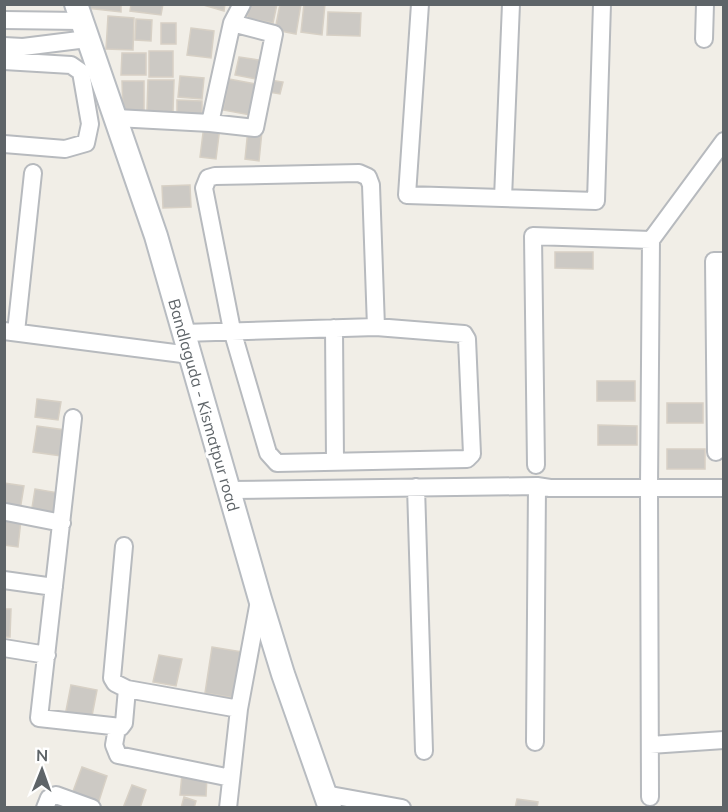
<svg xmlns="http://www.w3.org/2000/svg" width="728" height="812" font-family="Mulish,sans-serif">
<rect width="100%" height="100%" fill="#f1eee7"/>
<!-- building -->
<path fill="#ccc9c4" stroke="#d7d0c5" stroke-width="1.5" d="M86,4H121V12L86,8Z
M131,4H163L161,15L130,11Z
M200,4H225L224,11Z
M249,4H277L273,23L247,18Z
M280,4H301L296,34L275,30Z
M304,4H325L322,35L301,32Z
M328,12L361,13L360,36L327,35Z
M108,16L134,18L133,50L106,49Z
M136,19L152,20L151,41L135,40Z
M161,23H176V44H161Z
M191,28L214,31L211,58L187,55Z
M149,51H173V77H149Z
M122,53H146V75H121Z
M239,57L265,61L261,80L235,75Z
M180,76L204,78L202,99L178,97Z
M229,79L256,84L250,115L223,110Z
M148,80H174L173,112L147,111Z
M270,80L283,82L280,94L268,92Z
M122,81H144V112H123Z
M177,100L202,101V117L177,116Z
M204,125L220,127L216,159L200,157Z
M248,129L262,131L259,161L245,159Z
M190,185L191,207L163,208L162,186Z
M555,252H593V269L555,268Z
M597,381H635V401H597Z
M37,399L61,402L58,420L35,417Z
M667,403H703V423H667Z
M598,425L637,426V445H598Z
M37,426L65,430L61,456L33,452Z
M667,449H705V469H667Z
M4,483L24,486L20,510L4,508Z
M35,489L59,493L55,518L31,514Z
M4,518L21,520L18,547L4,545Z
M4,609H11L10,637H4Z
M212,647L243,652L235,698L205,693Z
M159,655L182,659L176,686L153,682Z
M71,685L97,690L91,721L65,716Z
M82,767L107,776L98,804L72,794Z
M182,774L207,776L206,796L180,795Z
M132,785L146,790L140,808H123Z
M184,797L196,801L194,808H181Z
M517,799L538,802L537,808H515Z"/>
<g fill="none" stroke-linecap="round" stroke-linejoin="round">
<!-- street casing -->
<g stroke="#b7babe" stroke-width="20">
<path id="street" d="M420,4L407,195L596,201L602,4
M4,20L81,21
M704,39L705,4
M4,46L23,47L87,39
M4,61L71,65L81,72L90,124L86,143L65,149L4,144
M116,118L210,123L255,128L274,34L232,23
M210,123L232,23L242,4
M503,198L511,4
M334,328L335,462
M4,331L190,355
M16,332L33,173
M183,333L376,327L371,185L368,177L359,173L215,176L208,178L204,188L232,330L268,453L277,463L467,459L472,454L467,339L464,334L376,327
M73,418L39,718L121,727L124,723L127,689L239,709
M716,452L714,261H724
M536,465L533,236L651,240
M416,487L424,751
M229,490L537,486L550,488H724
M6,512L62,523
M124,546L112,678L115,683L127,689
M4,580L54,587
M4,648L47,655
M117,728L114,745L118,755L231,778
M535,742L537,486
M650,745L724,740
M325,794L402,808
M650,797L649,487L651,240L724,141
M45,808L49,798L56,795L92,808
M228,808L239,709L259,601"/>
</g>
<!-- secondary casing -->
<g stroke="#b8bcc1" stroke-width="26">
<path id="secondary" d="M76,4L156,236L260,599L283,674L330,808"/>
</g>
<!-- street -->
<use href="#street" stroke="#fff" stroke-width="16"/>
<!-- secondary -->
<use href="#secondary" stroke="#fff" stroke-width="22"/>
</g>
<g text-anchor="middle" stroke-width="6" stroke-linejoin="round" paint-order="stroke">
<!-- street labels -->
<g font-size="16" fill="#5e6468" stroke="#fff">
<text transform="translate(204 405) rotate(74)" y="6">Bandlaguda - Kismatpur road</text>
</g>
</g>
<!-- border -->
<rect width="728" height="812" fill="none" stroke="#5e6468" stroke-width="12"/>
<!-- north arrow -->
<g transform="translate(42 770) rotate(1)" stroke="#ffffff" stroke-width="4.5" paint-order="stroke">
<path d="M0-4.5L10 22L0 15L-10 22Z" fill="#5e6468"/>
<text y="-9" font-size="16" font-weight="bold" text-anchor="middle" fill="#5e6468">N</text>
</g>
</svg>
